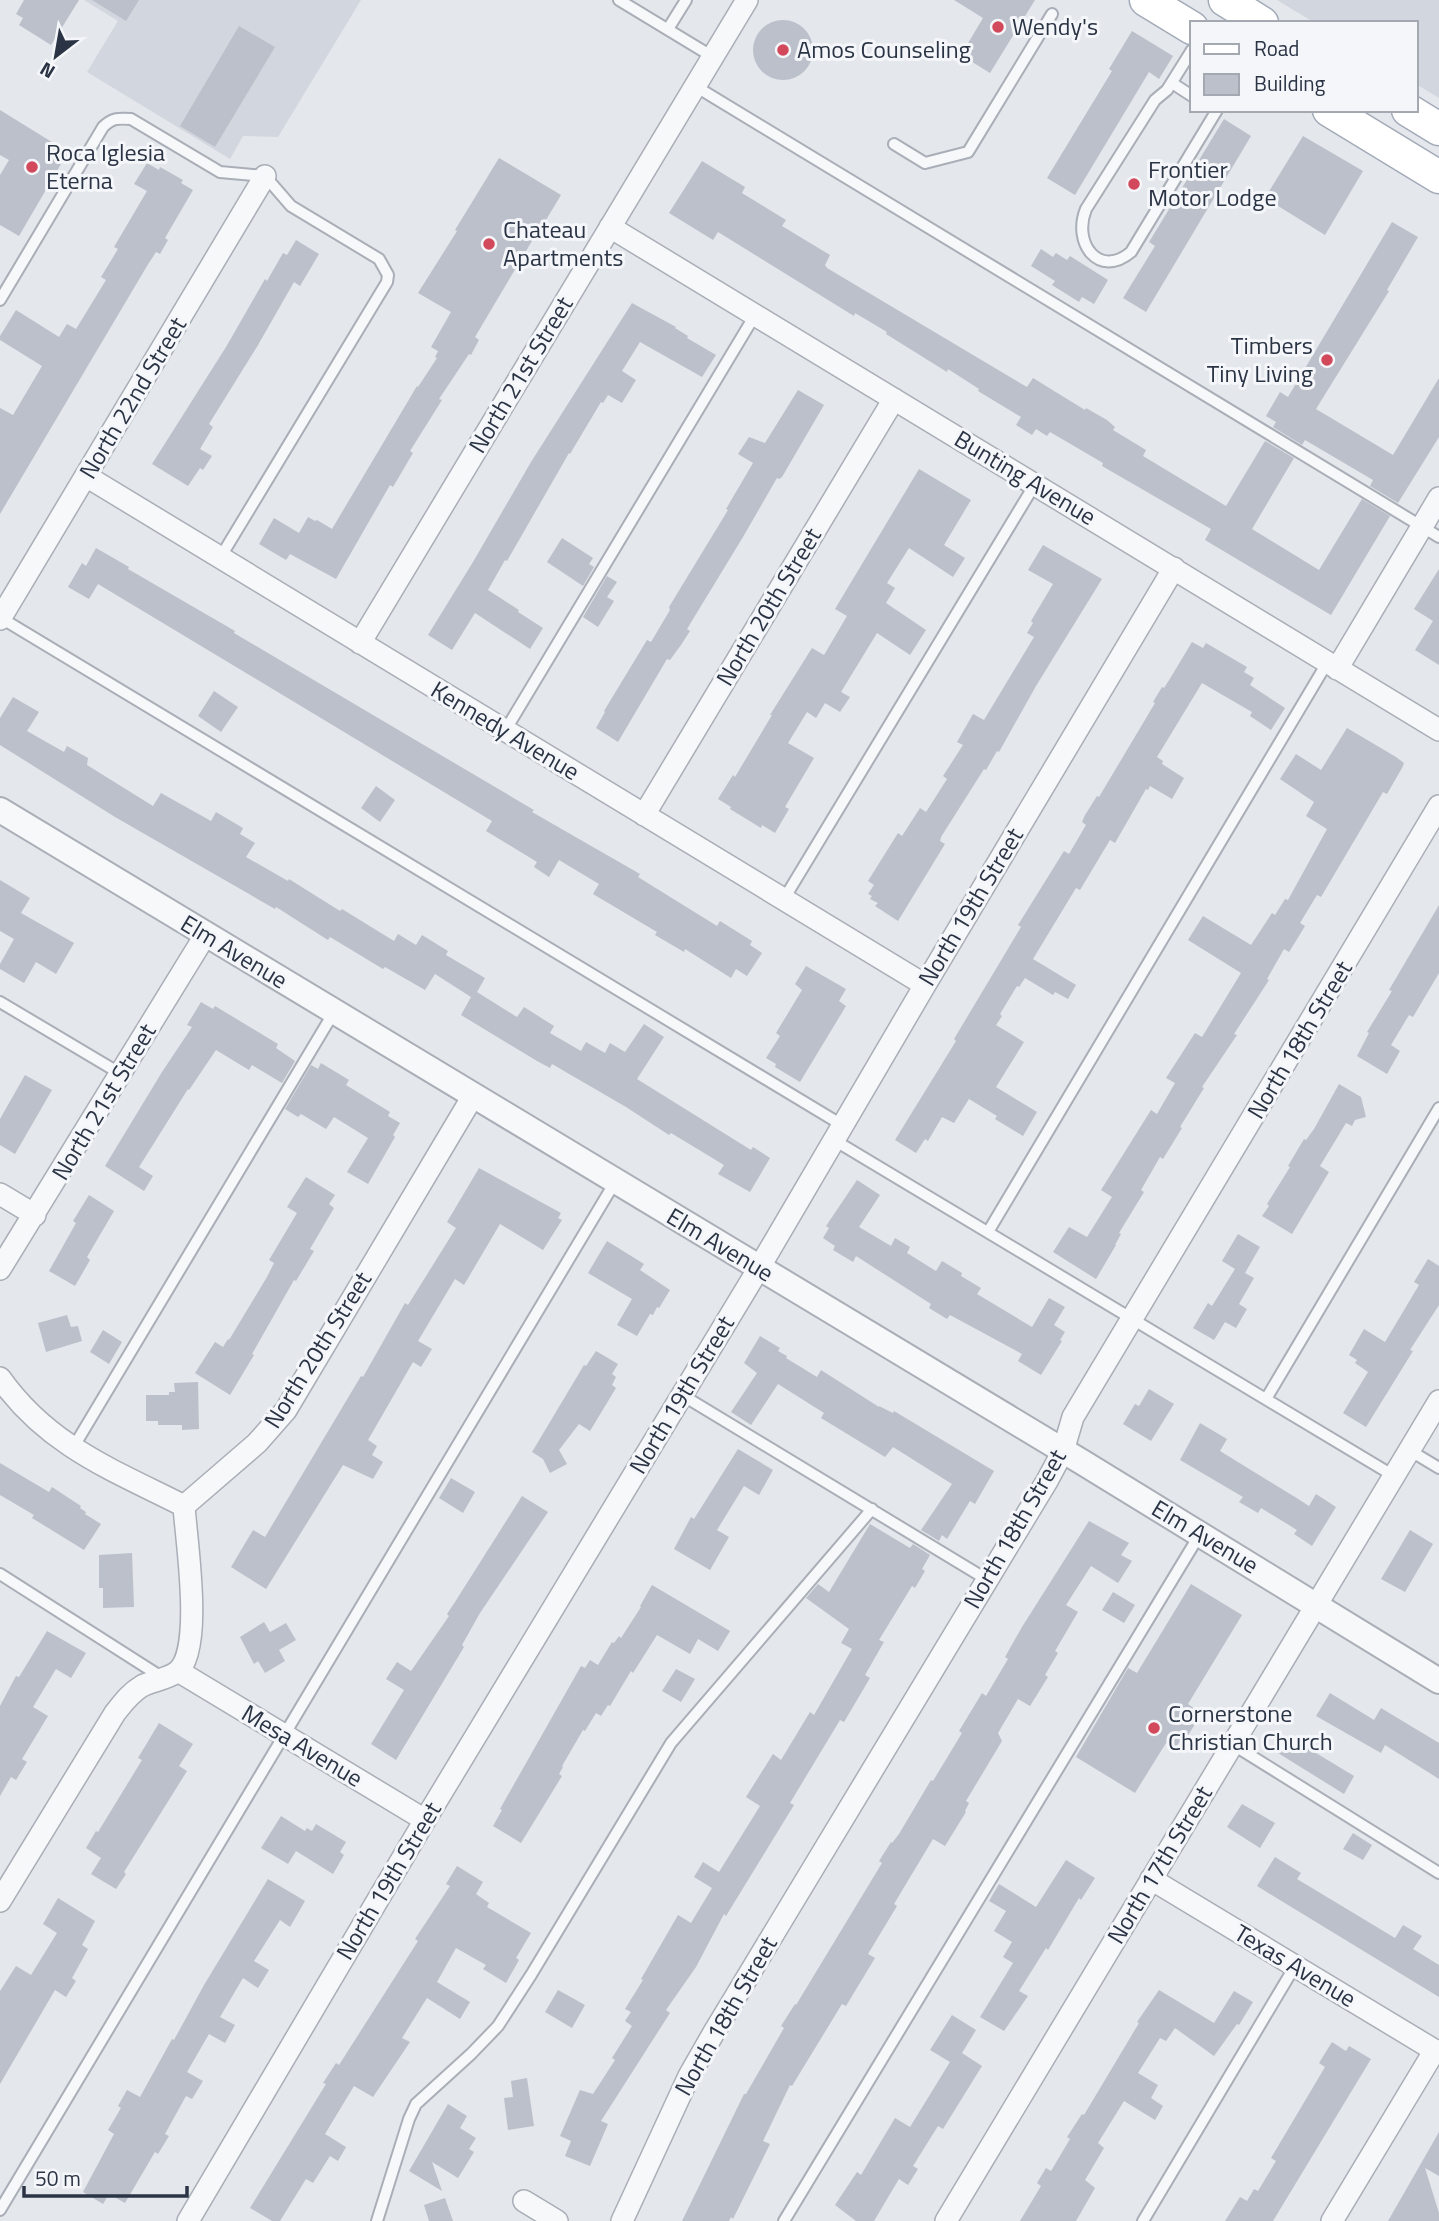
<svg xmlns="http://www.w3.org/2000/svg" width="1439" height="2221" font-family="'Titillium Web',sans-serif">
<rect width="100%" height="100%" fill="#e4e7ec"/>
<!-- built -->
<path fill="#d2d6de" d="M84,0H361L278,137L243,136L230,159L87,72L118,21Z
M1277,0H1439V98L1416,84V23H1315Z"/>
<!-- building -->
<path fill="#bbc0ca" d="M24,0H79L51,45L19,25L23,18L16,14Z
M92,0H139L126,21Z
M954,0H1035L990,73L961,55L983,18Z
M753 50a30 30 0 1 1 60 0a30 30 0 1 1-60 0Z
M239,26L275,47L215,147L180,126Z
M1132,31L1173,56L1159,79L1149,72L1075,195L1047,178L1112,71L1109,69Z
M0,110L68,152L19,236L0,225V175L9,160L0,155Z
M1224,119L1251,136L1146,312L1123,298L1155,246L1149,242Z
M1303,136L1363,171L1325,235L1265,198Z
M499,158L561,195L546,220L545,219L475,337L479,340L471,355L469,354L439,399L442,400L410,451L413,453L393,487L390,485L336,579L290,554L286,560L259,544L274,518L299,533L308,517L315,521L317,520L332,529L417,386L418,387L437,358L435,357L438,351L431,347L451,312L418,293L457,231L455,230Z
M702,161L745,187L742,193L786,220L782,226L830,255L825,265L827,268L1020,383L1027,387L1033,378L1085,410L1086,408L1107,420L1115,427L1113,430L1146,450L1143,456L1226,506L1265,441L1294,458L1252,529L1319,570L1362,499L1390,516L1331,615L1205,540L1211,529L1102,466L1103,463L1050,432L1047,436L1036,429L1032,435L1016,425L1021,417L978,391L979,389L948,369L947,372L886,334L887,332L855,313L854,316L718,232L713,240L669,213Z
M147,163L159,170L160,167L183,180L181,183L193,190L165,238L168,240L160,254L156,252L147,266L0,514V408L13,415L42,366L0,340V336L16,310L59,337L67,324L76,329L106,280L101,277L118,249L114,247L147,191L134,184Z
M1392,222L1418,237L1387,290L1389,291L1316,409L1393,455L1439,378V437L1398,503L1370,486L1373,480L1305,440L1302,445L1273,427L1276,422L1266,416L1280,392L1288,397Z
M296,240L319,254L300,286L294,282L258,345L209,424L213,427L200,449L212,456L203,470L200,468L188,486L152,464L226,347L265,279L267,281L283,253L287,255Z
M1041,249L1053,257L1056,253L1067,260L1070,256L1108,280L1094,304L1082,297L1079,302L1052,285L1055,281L1031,266Z
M632,303L676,327L675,328L688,336L687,338L716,355L702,377L640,342L622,371L636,380L622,403L608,395L603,403L601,402L570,454L569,453L507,561L505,560L488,590L519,610L518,612L543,628L530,649L475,613L452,650L428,635L473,562L531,462Z
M798,390L824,405L782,477L779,479L777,478L743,537L687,629L690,631L681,645L670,660L667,659L618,742L596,728L605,712L604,711L647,640L651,642L670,610L669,607L728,510L726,509L753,463L738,454L749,437L765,443Z
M919,469L971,500L944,545L965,558L953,577L909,548L887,583L895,588L886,603L926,630L910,655L877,633L841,692L850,697L840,712L825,703L816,718L807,712L788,743L814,758L785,807L789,809L775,833L762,825L761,828L730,809L731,807L718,799L733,775L735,777L772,715H770L812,648L824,655L847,616L835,609Z
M562,538L593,558L589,564L594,567L583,586L547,562Z
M1043,545L1102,579L1036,686L999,752L997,751L986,770L984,769L941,837L940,841L945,844L898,921L875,906L878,903L870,899L872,896L868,894L874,885L868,881L898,833L902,836L920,808L926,812L947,779L943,776L963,745L957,742L973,714L984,720L1034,637L1027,633L1033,623L1031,621L1053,584L1028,570Z
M96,548L129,567L128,569L235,631L234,633L534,810L532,812L640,874L638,877L717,926L720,921L752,941L750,945L762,953L747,976L736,969L731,978L685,949L684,952L655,935L657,932L593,894L599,884L559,860L549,877L534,867L537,862L486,831L492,821L98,584L89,599L68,587L82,563L86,566Z
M1439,569V665L1415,650L1433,621L1414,609Z
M607,576L617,582L607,597L614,601L598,627L583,617Z
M1192,642L1203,648L1206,643L1247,667L1244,672L1254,678L1250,685L1285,708L1271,730L1250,716L1252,712L1202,683L1157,757L1163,761L1162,764L1184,778L1172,799L1150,786L1148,790L1146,789L1115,843L1110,840L1080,890L1076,888L1033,959L1076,985L1068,999L1055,992L1053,995L1025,978L1019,987L1017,986L1000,1014L1002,1016L996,1025L1024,1042L996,1087L1037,1112L1023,1136L995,1119L997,1116L969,1099L954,1123L942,1117L928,1141L925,1139L916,1153L895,1140L956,1041L954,1039L1021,927L1018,925L1064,851L1069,854L1086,825L1082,822L1085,815L1097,796L1099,797L1155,703L1153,702L1162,687L1164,688L1171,677Z
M214,691L238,707L221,732L198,716Z
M13,697L39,712L27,731L64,752L67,746L88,758L87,765L153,806L161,793L211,821L216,812L243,828L240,834L255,843L246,857L288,881L289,879L340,911L342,909L394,941L398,934L416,945L422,935L448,951L446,955L485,978L477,992L517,1017L524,1007L554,1026L550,1033L581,1051L586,1042L605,1053L610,1043L625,1052L644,1024L664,1037L637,1079L751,1150L753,1147L770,1158L750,1192L718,1174L724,1165L671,1133L669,1135L626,1107L552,1064L550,1068L537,1061L461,1015L471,997L435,974L425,990L385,967L383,969L330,937L328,940L276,907L275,909L115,817L0,745V718Z
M1347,728L1396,757L1404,763L1402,768L1387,794L1383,792L1321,897L1317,895L1300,923L1305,926L1299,936L1289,952L1284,949L1267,979L1269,980L1234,1034L1237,1035L1202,1087L1204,1088L1180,1127L1182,1128L1163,1159L1160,1157L1141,1190L1144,1192L1119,1233L1121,1234L1115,1245H1116L1096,1279L1053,1252L1069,1227L1087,1237L1112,1197L1101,1190L1151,1110L1157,1114L1175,1083L1166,1078L1195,1033L1202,1037L1241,973L1188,940L1203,916L1251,945L1272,913L1275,915L1285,899L1288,900L1327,829L1306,816L1314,802L1280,779L1296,754L1321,770Z
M376,786L395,800L380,822L361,808Z
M0,880L30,898L21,913L74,943L56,974L36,962L24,983L0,969V964L14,939L0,931Z
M1439,905V973L1413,1017L1409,1015L1391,1045L1400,1051L1387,1074L1357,1056L1369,1033L1367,1032L1392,991L1389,990Z
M806,966L846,989L839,1001L846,1006L800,1082L775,1067L776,1064L766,1058L780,1036L776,1033L802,990L795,984Z
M201,1002L213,1009L215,1006L278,1044L276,1048L295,1061L282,1083L252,1065L249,1070L216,1050L189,1090L188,1089L139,1167L153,1176L144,1191L105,1166L162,1072L192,1027L187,1025Z
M321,1063L349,1080L346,1085L390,1112L388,1116L400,1123L393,1135L395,1137L368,1184L347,1172L368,1138L334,1117L326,1129L301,1114L298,1117L285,1109L311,1065L318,1069Z
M25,1075L52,1090L15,1154L0,1145V1119Z
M1339,1084L1361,1097L1366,1117L1355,1120L1352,1126L1346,1123L1320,1166L1329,1172L1292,1234L1262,1216L1269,1206L1267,1204L1290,1167L1288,1166L1304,1139L1306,1140L1314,1129Z
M479,1168L561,1213L558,1218L562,1220L543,1250L500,1224L464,1285L455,1279L418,1341L432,1349L421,1367L413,1362L368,1440L377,1446L372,1455L383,1462L373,1479L343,1465L266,1589L231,1567L253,1530L265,1537L361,1376L363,1377L405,1303L408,1305L456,1228L447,1222Z
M306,1177L335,1195L329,1204L334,1208L310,1249L314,1251L296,1281L294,1280L252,1354L254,1355L230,1395L195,1373L215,1342L223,1347L228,1339L229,1340L267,1277L274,1263L269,1260L297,1213L287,1207Z
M857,1180L880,1195L859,1227L891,1246L895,1238L910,1247L907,1253L936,1271L942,1261L962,1273L961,1276L981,1288L977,1294L1032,1327L1049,1298L1065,1307L1054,1325L1065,1332L1060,1340L1062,1341L1041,1375L1018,1361L1022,1354L950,1315L947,1319L929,1308L931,1304L856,1256L853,1262L833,1250L835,1246L823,1238L829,1228L826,1226Z
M89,1195L114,1211L87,1257L90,1260L75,1286L49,1271L76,1223L73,1221Z
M1238,1234L1260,1247L1245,1273L1254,1278L1239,1304L1247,1309L1236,1328L1225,1322L1214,1340L1193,1328L1208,1303L1212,1306L1235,1269L1222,1261Z
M607,1241L644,1264L640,1270L670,1290L659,1308L657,1307L653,1315L650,1314L637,1336L617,1325L632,1299L588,1273Z
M1428,1259L1439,1266V1305L1410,1350L1413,1351L1366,1427L1343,1413L1368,1372L1355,1363L1357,1360L1349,1355L1364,1329L1385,1342L1419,1285L1414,1282Z
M67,1315L71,1327L78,1326L82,1341L46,1352L38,1323Z
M103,1330L122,1342L109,1364L90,1352Z
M760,1336L780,1348L778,1351L787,1356L786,1358L817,1377L821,1370L879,1407V1406L893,1413L894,1411L994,1471L975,1504L970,1501L947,1539L942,1535L939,1541L921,1530L952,1484L893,1447L885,1457L821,1418L824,1413L778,1384L751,1425L731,1412L757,1373L744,1363Z
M596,1351L618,1364L612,1374L616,1377L612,1385L616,1388L590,1431L579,1424L559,1450L567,1464L550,1473L543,1459L532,1452L584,1365L586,1366Z
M198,1382L199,1429L182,1430V1425H158V1421H146V1395H169V1392H175L174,1383Z
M1149,1389L1174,1404L1151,1441L1123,1424L1135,1404L1139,1406Z
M1200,1423L1227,1439L1220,1451L1295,1497L1309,1506L1316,1494L1336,1507L1312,1546L1294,1534L1297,1530L1261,1508L1258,1513L1239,1502L1243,1497L1180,1460Z
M738,1449L773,1470L759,1495L744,1486L717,1530L729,1537L710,1570L674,1549L691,1517L694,1519Z
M0,1463L49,1492L52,1487L81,1506L80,1508L86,1512L85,1514L101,1524L84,1550L32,1518L34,1515L0,1495Z
M451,1478L475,1492L463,1513L439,1498Z
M522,1496L548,1512L480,1613L462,1645L464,1647L396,1760L371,1744L404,1690L386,1679L397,1662L411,1671L449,1616L447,1614L455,1602Z
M1089,1521L1129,1543L1121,1555L1132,1561L1118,1583L1091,1566L1066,1605L1078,1612L1055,1651L1058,1653L1045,1675L1048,1677L1030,1706L1018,1699L998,1733L1002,1741L966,1801L969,1803L965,1811L966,1812L945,1846L933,1839L894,1904L897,1906L868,1954L875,1958L846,2006L842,2004L792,2086L790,2085L763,2141L770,2144L733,2219L731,2217L729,2221H682L744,2094H746L784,2028L781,2026L795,2004L796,2005L882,1863L879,1861L891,1842L892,1843L899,1834L931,1780L933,1781L962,1733L959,1731L982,1693L986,1696L1008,1659L1005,1657L1022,1627Z
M870,1524L910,1548L913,1544L930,1555L922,1569L925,1571L915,1588L912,1586L879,1640L884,1642L865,1675L870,1678L844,1722L840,1720L790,1803L794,1805L726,1916L724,1914L696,1967L666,2010L670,2013L601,2121L608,2124L590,2166L565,2156L571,2141L560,2136L580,2090L593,2094L615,2060L612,2058L632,2026L625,2021L631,2012L625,2009L643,1980L641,1979L678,1915L691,1923L712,1888L694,1877L703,1862L719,1872L760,1806L746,1797L773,1754L781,1760L810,1712L814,1715L852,1649L841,1643L849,1629L806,1598L818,1584L829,1592Z
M1410,1530L1433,1544L1405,1592L1381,1579Z
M132,1553L134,1607L103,1608V1588H99V1555Z
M1191,1584L1242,1615L1188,1704L1198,1711L1194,1719L1197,1721L1185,1740L1182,1738L1175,1749L1166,1743L1135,1793L1076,1757L1128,1668L1137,1673Z
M652,1585L730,1631L718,1651L698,1639L690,1654L657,1635L633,1673L631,1671L610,1706L608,1705L601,1716L596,1713L585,1731L583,1730L562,1766L563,1767L559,1774L562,1776L521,1843L493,1826L502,1810L500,1809L581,1666L585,1668L590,1660L598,1665L612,1642L614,1643L619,1636L621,1638L641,1607L640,1606Z
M1113,1592L1135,1605L1124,1623L1102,1610Z
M264,1622L270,1632L286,1623L296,1640L279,1650L285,1661L265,1673L258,1661L254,1664L240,1637Z
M47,1631L86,1653L71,1678L56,1669L33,1707L48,1716L22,1759L27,1762L16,1780L11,1777L0,1796V1706L16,1676L19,1677Z
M676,1669L695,1679L681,1702L662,1691Z
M1330,1693L1374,1720L1381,1708L1439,1743V1779L1385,1745L1381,1753L1316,1716Z
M159,1723L193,1744L179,1766L187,1771L124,1872L126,1874L116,1889L91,1874L101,1858L86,1848L96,1831L98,1832L142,1760L138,1758Z
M1288,1736L1354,1776L1344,1794L1278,1753Z
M1242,1804L1275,1823L1260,1848L1227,1827Z
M281,1816L305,1831L307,1828L312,1831L316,1824L346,1842L340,1852L344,1855L333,1874L296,1851L288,1864L261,1848Z
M1353,1833L1372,1845L1363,1860L1343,1849Z
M1275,1857L1301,1873L1297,1879L1395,1938L1403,1925L1422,1936L1413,1949L1439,1965V1997L1257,1886Z
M1066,1860L1095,1878L1081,1900L1079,1898L1048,1950L1046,1948L1019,1991L1028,1996L1004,2031L980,2017L1013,1963L1003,1957L1012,1942L994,1931L1006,1911L989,1901L999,1884L1036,1907Z
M457,1866L483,1882L476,1894L489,1903L487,1907L531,1933L516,1958L519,1960L506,1983L483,1969L486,1965L456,1948L437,1982L470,2002L460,2019L427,1998L402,2038L410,2042L373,2097L354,2086L325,2134L346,2147L338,2161L330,2156L313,2183L306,2179L280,2221H272L250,2208L326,2084L323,2083L336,2063L339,2065L418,1941L415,1939L450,1886L446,1884Z
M268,1879L305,1901L290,1927L280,1920L254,1961L269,1970L258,1988L243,1978L220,2017L235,2025L225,2043L209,2034L187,2072L203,2081L192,2099L186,2096L165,2134L169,2136L158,2154L155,2152L125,2203L109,2194L103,2204L83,2192L114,2134L108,2130L121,2108L118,2106L127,2090L140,2097L172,2039L174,2040L204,1985Z
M58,1898L95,1921L82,1945L88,1949L72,1978L76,1981L66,1997L55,1990L0,2084V1991L16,1966L31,1975L57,1933L43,1924Z
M558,1990L585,2005L572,2028L545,2012Z
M1159,1990L1214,2023L1234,1991L1253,2002L1239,2025L1237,2024L1214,2056L1175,2028L1166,2041L1160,2038L1138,2073L1158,2085L1151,2098L1163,2106L1155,2120L1124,2101L1098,2143L1104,2148L1085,2180L1095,2188L1076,2221H1020L1041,2186L1037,2183L1046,2168L1051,2171L1070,2139L1067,2137L1082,2114L1084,2115L1139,2023L1137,2022Z
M952,2015L976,2030L962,2053L982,2066L943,2129L938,2126L913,2166L918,2169L908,2185L899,2179L874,2221H856L835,2205L857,2172L861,2175L895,2118L910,2127L950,2062L930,2050Z
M1332,2042L1346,2051L1349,2046L1371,2059L1273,2221H1225L1240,2197L1247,2201L1254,2189L1258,2191L1276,2161L1271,2158L1325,2067L1319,2063Z
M527,2078L534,2126L508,2130L504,2098L513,2097L511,2081Z
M448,2104L467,2116L460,2128L476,2138L469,2149L474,2152L458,2178L432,2162L442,2191L409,2171Z
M1439,2132V2176L1425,2168L1439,2213V2221H1388Z
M445,2198L453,2221H429L424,2205Z"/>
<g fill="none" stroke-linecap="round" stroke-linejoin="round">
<!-- service casing -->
<g stroke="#a9aeb7" stroke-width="14">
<path id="service" d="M619,0L713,57
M668,29L686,0
M1192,50L1167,90L1155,100L1086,209C1072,243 1099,279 1131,252L1217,110
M1172,83L1192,96
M695,86L1439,537
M894,144L925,163L968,152L1052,14
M0,300L103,127C112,118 118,118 131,119L220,172L265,176L291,206L379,259L388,275L387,282L220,558
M1,618L842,1125
M505,731L755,315
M784,899L1035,484
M0,1002L121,1074
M834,1140L1394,1476
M988,1232L1327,663
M682,1395L986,1579
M1266,1399L1439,1108
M73,1448L334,1012
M1409,1450L1439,1468
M0,1574L163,1678
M1232,1744L1439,1873
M0,2210L615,1182
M377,2221L409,2119L416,2104L471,2054L498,2026L531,1975L671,1743L872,1509
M784,2221L1200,1534
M1143,2221L1295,1966"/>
</g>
<!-- minor casing -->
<g stroke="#a9aeb7" stroke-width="24">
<path id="minor" d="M610,227L1439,730
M86,476L925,985
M0,619L265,176
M360,643L747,0
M1337,669L1439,498
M644,815L894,399
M0,1194L35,1215
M0,1269L206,934
M0,1378C48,1446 113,1470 184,1506
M178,1671L425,1820
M1151,1879L1439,2053
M0,1901L115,1713C123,1703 130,1693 142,1686C152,1681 167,1679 177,1672C204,1651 186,1539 184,1506L257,1443L286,1410L473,1096
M524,2201L557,2221
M188,2221L425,1820L759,1268L925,985L1174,568
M622,2221L689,2076L713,2034L1047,1481L1063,1451L1073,1417L1439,806
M946,2221L1439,1401
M1332,2221L1435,2050"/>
</g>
<!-- tertiary casing -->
<g stroke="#a9aeb7" stroke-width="28">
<path id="tertiary" d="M0,810L1082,1462L1439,1681"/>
</g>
<!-- primary casing -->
<g stroke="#a3abb8" stroke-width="35">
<path id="primary" d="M1146,0L1192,28
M1225,0L1262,23
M1329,110L1439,177
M1408,110L1439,129"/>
</g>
<!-- service -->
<use href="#service" stroke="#f7f8fa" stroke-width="10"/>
<!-- minor -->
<use href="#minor" stroke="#f7f8fa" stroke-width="21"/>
<!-- tertiary -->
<use href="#tertiary" stroke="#f7f8fa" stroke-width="24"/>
<!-- primary -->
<use href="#primary" stroke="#fff" stroke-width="32"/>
</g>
<!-- markers -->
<g fill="#d1495b" stroke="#f4f6f9" stroke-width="2.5">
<circle cx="998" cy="27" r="7"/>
<circle cx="783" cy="50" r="7"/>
<circle cx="32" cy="167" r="7"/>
<circle cx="1134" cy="184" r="7"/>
<circle cx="489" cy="244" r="7"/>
<circle cx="1327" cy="360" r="7"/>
<circle cx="1154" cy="1728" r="7"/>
</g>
<g text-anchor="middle" stroke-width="6" stroke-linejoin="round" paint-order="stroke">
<!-- poi labels -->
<g font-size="24" fill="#2b3445" stroke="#f4f6f9" text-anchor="start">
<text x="1012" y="35">Wendy's</text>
<text x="797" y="58">Amos Counseling</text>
<text x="46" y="161">Roca Iglesia<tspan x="46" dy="28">Eterna</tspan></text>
<text x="1148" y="178">Frontier<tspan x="1148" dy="28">Motor Lodge</tspan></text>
<text x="503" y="238">Chateau<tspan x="503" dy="28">Apartments</tspan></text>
<text x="1313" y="354" text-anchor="end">Timbers<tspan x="1313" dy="28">Tiny Living</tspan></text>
<text x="1168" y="1722">Cornerstone<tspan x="1168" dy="28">Christian Church</tspan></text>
</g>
<!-- street labels -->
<g font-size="24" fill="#2b3445" stroke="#f4f6f9">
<text transform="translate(521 375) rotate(-59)" y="8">North 21st Street</text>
<text transform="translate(133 398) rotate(-59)" y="8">North 22nd Street</text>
<text transform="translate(1025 478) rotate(31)" y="8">Bunting Avenue</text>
<text transform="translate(769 607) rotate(-59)" y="8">North 20th Street</text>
<text transform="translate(505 731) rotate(31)" y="8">Kennedy Avenue</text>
<text transform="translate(971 907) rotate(-59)" y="8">North 19th Street</text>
<text transform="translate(234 952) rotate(31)" y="8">Elm Avenue</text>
<text transform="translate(1300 1040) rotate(-59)" y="8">North 18th Street</text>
<text transform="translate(104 1102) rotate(-59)" y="8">North 21st Street</text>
<text transform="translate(720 1245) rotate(31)" y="8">Elm Avenue</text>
<text transform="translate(318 1350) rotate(-58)" y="8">North 20th Street</text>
<text transform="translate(682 1395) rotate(-59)" y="8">North 19th Street</text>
<text transform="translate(1015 1529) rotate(-60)" y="8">North 18th Street</text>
<text transform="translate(1205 1537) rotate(31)" y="8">Elm Avenue</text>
<text transform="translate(302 1746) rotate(31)" y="8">Mesa Avenue</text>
<text transform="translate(1160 1865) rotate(-59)" y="8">North 17th Street</text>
<text transform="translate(389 1881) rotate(-59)" y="8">North 19th Street</text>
<text transform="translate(1295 1966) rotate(31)" y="8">Texas Avenue</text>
<text transform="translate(726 2016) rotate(-60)" y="8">North 18th Street</text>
</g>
</g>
<!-- legend -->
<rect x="1190" y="21" width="228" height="91" fill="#f4f6f9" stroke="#a4a8b1" stroke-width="2"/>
<rect x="1204" y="44" width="35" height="10" fill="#ffffff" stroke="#a4a8b1" stroke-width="2"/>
<text x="1254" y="56" font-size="21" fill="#2b3445">Road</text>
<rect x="1204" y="74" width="35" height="21" fill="#bbc0ca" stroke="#a4a8b1" stroke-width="2"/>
<text x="1254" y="91" font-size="21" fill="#2b3445">Building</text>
<!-- north arrow -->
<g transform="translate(56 56) rotate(211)" stroke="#f4f6f9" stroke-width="5" paint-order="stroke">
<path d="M0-5L12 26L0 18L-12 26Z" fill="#2b3445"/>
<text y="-10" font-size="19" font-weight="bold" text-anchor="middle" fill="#2b3445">N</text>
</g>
<!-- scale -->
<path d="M24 2186v10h163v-10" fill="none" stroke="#2b3445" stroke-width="3.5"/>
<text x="35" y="2186" font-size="21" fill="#2b3445" stroke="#f4f6f9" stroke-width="5" paint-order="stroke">50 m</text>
</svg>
